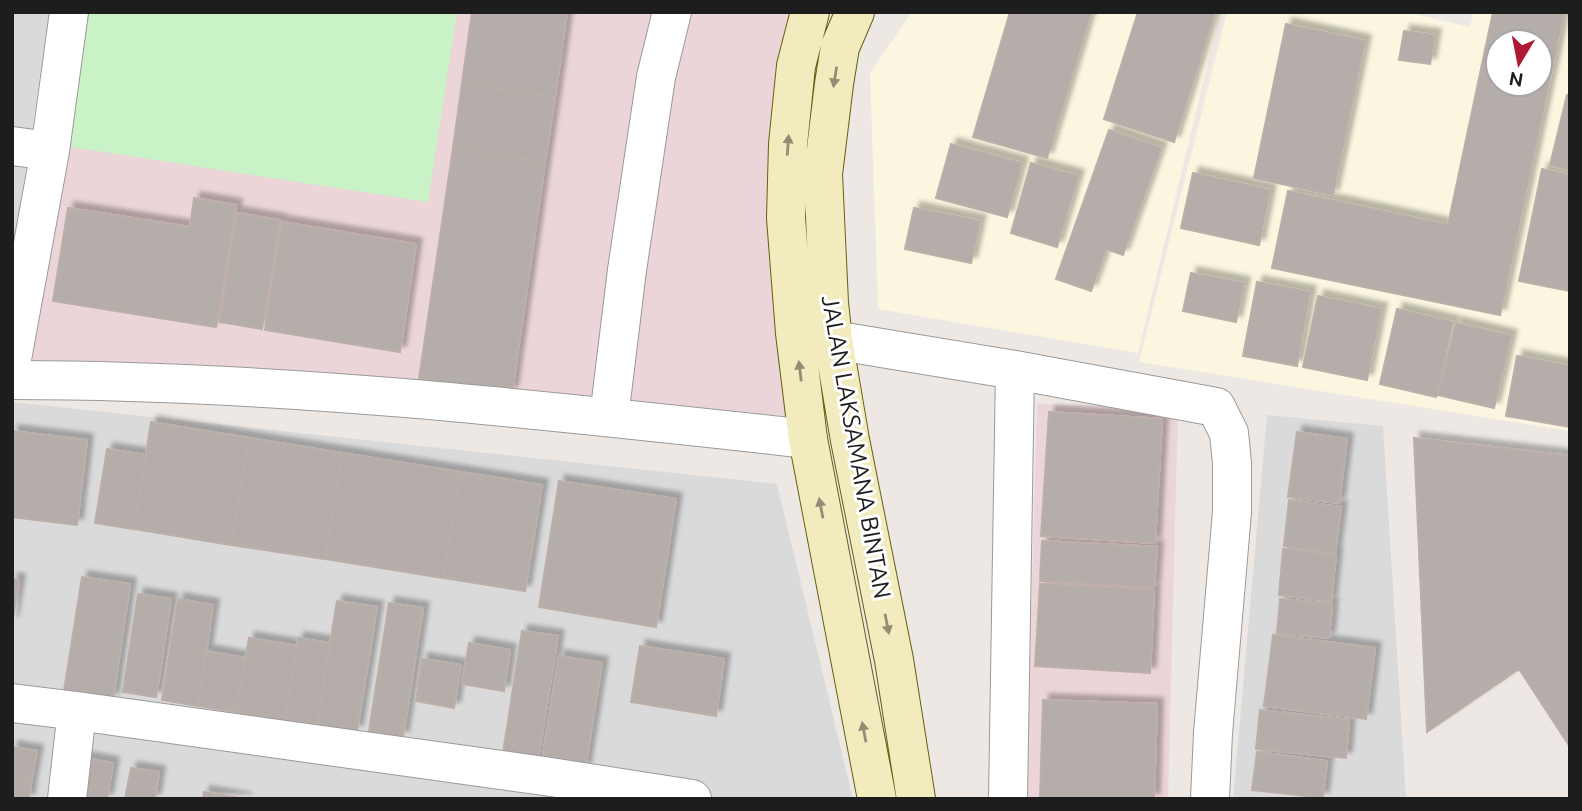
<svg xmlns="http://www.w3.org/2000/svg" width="1582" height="811" font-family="Ubuntu,sans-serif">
<defs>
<filter id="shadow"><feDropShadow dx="6" dy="-6" stdDeviation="2" flood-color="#0004"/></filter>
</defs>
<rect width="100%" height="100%" fill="#ede8e4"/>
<!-- residential -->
<path fill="#dbdada" d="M12,12H49L12,267Z
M12,402L777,484L853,799H12Z
M1267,415L1383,426L1406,799H1233Z"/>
<!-- commercial -->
<path fill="#ebd5d8" d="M69,12H810L796,66L808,439L199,383L12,359Z
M1037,404L1178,408L1168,799H1026Z"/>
<!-- education -->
<path fill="#faf6df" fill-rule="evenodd" d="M912,12H1220L1138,353L878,309L870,73Z
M1227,12H1406L1470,27L1473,12H1570V431L1139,362ZM1498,42H1540V84H1498Z"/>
<!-- park -->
<path fill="#c9f2c6" d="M73,12H457L428,202L52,144Z"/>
<!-- building -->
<path fill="#b5adaa" stroke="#bcaea8" stroke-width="2" fill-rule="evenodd" filter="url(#shadow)" d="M472,12H567L555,97L462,83Z
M1010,12H1091L1047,158L973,137Z
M1138,12H1215L1174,142L1104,119Z
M1493,12H1564L1500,315L1272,268L1288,191L1448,225ZM1498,42H1540V84H1498Z
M1286,24L1365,41L1333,195L1254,178Z
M1404,31L1435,35L1430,64L1399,60Z
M462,83L555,97L545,162L453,148Z
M1567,95L1570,96V170L1550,165Z
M1109,130L1161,148L1123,255L1106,249L1091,291L1056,279Z
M951,144L1022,163L1007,217L936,198Z
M453,148L545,162L512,392L419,379Z
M1031,163L1078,176L1057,247L1011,233Z
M1542,169L1570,175V291L1519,281Z
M1193,173L1270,190L1259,245L1181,228Z
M194,198L236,205L216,327L53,301L68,208L190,227Z
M914,208L980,221L971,263L905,249Z
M237,213L280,220L262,329L220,322Z
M282,222L416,244L400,352L265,330Z
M1191,273L1244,283L1236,322L1183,311Z
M1257,282L1310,292L1297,366L1243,356Z
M1318,296L1381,309L1367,380L1303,367Z
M1397,309L1453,322L1436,397L1380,384Z
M1456,323L1511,336L1494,408L1438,395Z
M1517,356L1570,366V427L1506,416Z
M1049,412L1162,419L1155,543L1041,536Z
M151,422L249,438L231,545L134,529Z
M12,431L87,440L77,525L12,517Z
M1297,432L1347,439L1339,503L1288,497Z
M249,438L342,453L325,559L231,545Z
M1414,438L1570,456V747L1519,669L1427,732Z
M107,449L146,455L134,529L95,523Z
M342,453L460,472L443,578L325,559Z
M460,472L542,485L525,591L443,578Z
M559,481L676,499L656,627L539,607Z
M1289,500L1341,507L1335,553L1284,546Z
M1042,541L1157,547L1154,587L1040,581Z
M1283,549L1336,555L1331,601L1279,595Z
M82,577L130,584L113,699L64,691Z
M12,579L19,580L12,623Z
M1040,584L1154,590L1150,673L1035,666Z
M138,594L171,599L156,697L123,692Z
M178,599L213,605L198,706L162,700Z
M1280,599L1332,604L1329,638L1277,633Z
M337,601L377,607L357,731L317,724Z
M389,603L423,608L403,737L369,731Z
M522,631L558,636L537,765L502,759Z
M1273,635L1375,648L1366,719L1264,706Z
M249,638L297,646L285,720L236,712Z
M298,638L330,643L317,724L285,720Z
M469,643L510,650L504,691L462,684Z
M640,646L724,659L716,716L631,702Z
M206,651L245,658L236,712L198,706Z
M559,656L602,663L585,769L542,762Z
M422,659L461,665L454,708L416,701Z
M1043,700L1157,704L1154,799H1040Z
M1260,710L1349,720L1346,758L1256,749Z
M12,747L37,751L31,783L12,780Z
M1257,752L1327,761L1323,798L1252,790Z
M79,757L113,763L107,799H77Z
M131,768L159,772L155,799H125Z
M12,780L31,783L29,799H12Z
M204,792L246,799H203Z"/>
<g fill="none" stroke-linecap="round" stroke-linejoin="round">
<!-- minor casing -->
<g stroke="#9a9a9a" stroke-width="40">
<path id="minor" d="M12,146L50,151
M833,340L1015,370L1216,407L1229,433L1232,463V512L1213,733L1210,799
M12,359L50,151L69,12
M609,417L627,270L656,77L672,12
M12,703L77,711L67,799
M77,711L544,776L692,799
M1008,799L1015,370"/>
</g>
<!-- tertiary casing -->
<g stroke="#9a9a9a" stroke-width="40">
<path id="tertiary" d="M12,380C279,380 544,410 808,439"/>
</g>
<!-- secondary casing -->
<g stroke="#656012" stroke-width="40">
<path id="secondary" d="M810,12L796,66L788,144L786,218L795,333L808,439L877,799
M855,12L840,47L834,84L823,174L829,303L833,340L850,440L894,660L916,799"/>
</g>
<!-- minor -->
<use href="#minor" stroke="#fff" stroke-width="38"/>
<!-- tertiary -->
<use href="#tertiary" stroke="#fff" stroke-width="38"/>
<!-- secondary -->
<use href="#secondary" stroke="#f1ebbe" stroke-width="38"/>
</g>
<!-- one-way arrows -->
<defs><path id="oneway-solid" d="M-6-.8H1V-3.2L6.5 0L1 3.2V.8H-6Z" transform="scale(1.75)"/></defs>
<g fill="#928e76">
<use href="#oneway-solid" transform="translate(835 77) rotate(99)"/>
<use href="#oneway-solid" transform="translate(788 145) rotate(-86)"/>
<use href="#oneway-solid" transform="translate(800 371) rotate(-97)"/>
<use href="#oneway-solid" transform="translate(821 508) rotate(-101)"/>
<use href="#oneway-solid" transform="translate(887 624) rotate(79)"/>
<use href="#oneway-solid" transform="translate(864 732) rotate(-101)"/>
</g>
<g text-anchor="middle" stroke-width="6" stroke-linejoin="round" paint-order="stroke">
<!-- street labels -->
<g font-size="24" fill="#1d1d1d" stroke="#fff">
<text transform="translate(856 447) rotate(80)" y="8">JALAN LAKSAMANA BINTAN</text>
</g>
</g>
<!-- border -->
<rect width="1582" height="811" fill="none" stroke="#1d1d1d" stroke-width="28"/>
<!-- north arrow -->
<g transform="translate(1519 63) rotate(190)"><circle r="33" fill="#ffffff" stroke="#a5a5a5" stroke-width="2"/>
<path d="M0-5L12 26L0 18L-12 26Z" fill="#b01932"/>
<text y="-10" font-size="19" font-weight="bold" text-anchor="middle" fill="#1d1d1d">N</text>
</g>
</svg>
